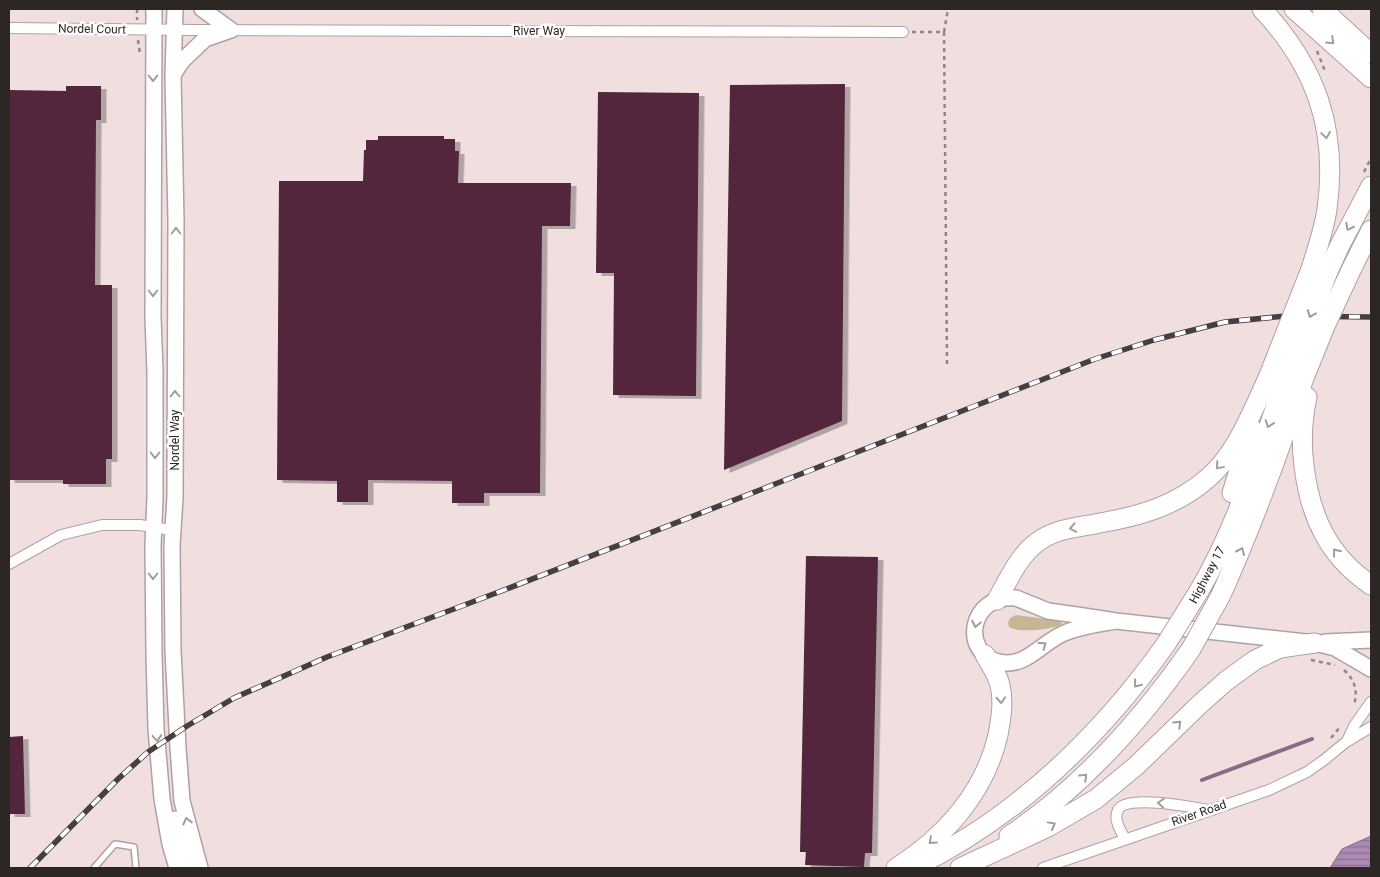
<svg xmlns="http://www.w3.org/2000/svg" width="1380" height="877" font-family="Roboto,sans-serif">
<defs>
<pattern id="water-rules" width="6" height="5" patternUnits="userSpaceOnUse" patternTransform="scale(1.25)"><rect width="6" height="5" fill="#ac8ab3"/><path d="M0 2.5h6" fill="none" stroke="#8c7191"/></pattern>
<filter id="shadow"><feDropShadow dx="5.5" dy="3" stdDeviation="0" flood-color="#0004"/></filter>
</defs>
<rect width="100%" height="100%" fill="#f0dfde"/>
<!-- grass -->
<path fill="#c5b695" d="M1016,615L1061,621L1062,624C1053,630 1018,633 1009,627L1008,623L1010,618Z"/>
<!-- water -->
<path fill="url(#water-rules)" stroke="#866c88" d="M1371,836V868H1330L1342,849Z"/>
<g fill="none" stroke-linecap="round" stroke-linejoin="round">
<!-- stream -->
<path stroke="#866c88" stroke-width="4" d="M1202,780L1312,739"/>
</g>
<!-- building -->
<path fill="#52273c" filter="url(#shadow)" d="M845,84L842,421L724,470L730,85Z
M66,86H101V120H96L95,285H112V459H106V484H63V480H9V90L66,91Z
M598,92L699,93L696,396L613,395L614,273H596Z
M378,136H444V139H455V151H459L458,183H571L570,226H542L540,493H484V503H452V481L368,480V502H337V481L277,480L279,181H363L364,150H366V140H378Z
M806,556L878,557L872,853H865L864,867L805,865L806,852H800Z
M23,736L25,814H9V737Z"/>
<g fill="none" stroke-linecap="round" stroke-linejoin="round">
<!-- lane casing -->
<g stroke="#b0a19f" stroke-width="8">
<path id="lane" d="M94,868L115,844L134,847L136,868"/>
</g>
<!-- street casing -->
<g stroke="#b0a19f" stroke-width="12">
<path id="street" d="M9,28L196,30L903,32
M9,564L61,535L102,525H140L171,530
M1347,741L1354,726L1371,702
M1125,839C1121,831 1113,820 1118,810C1125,794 1192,807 1208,810
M1043,868L1269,790L1307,772L1324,760L1346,742L1371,727"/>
</g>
<!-- secondary casing -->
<g stroke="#b0a19f" stroke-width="18">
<path id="secondary" d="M154,9L153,317L155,372V497L153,546L154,654L156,729L162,799L170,844L177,868
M175,9L173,75L176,221L175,497L172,546L173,651L178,748L182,801L200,868
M202,9L231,30
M173,75L182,61L205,39L231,30
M1116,621C1099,624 1082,626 1067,632C1043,640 1026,669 999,662C961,654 968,594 1016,598L1048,611L1077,615L1116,621L1315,643L1335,648L1371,669
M1325,642L1371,640
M175,819L189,868"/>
</g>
<!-- highway casing -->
<g stroke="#b0a19f" stroke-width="21">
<path id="highway" d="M1262,9C1316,67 1338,129 1327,209C1324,230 1317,249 1311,269
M1294,9L1371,78
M1322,9L1371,54
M1352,268L1371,230
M1329,269L1340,245L1371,186
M1307,397C1302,420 1301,442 1304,466C1310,516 1328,556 1371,585
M1232,493L1252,429
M1199,591C1238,525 1260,450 1286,378
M1221,595C1253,524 1279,452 1304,378
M997,600C1009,579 1020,552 1042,539C1059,528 1081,527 1100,523C1140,516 1176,506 1208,478C1237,453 1252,412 1268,378
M1009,836C1082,787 1141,721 1191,649
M896,868C945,837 985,792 998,735C1001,718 1004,702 1000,685C998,675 990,664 985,655
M913,868C1017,817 1099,738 1166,644
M960,868L1048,827L1096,799L1136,766L1199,705L1226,681L1255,660L1280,648L1315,643"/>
</g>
<!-- path -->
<path stroke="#928685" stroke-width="2.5" stroke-dasharray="4 4" stroke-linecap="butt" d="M137,9V20
M912,32H944L948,9
M944,32L947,364
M138,40L140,54
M1317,51L1325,71
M1364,172L1369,162L1371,161
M1311,660L1335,665
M1344,670C1355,680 1358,691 1354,705
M1331,738L1340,727"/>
<!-- lane -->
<use href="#lane" stroke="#fff" stroke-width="5"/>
<!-- street -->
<use href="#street" stroke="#fff" stroke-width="10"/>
<!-- secondary -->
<use href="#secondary" stroke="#fff" stroke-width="15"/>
<!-- highway -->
<use href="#highway" stroke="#fff" stroke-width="19"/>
<!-- rail casing -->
<g stroke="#473f3e" stroke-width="5.5">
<path id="rail" d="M30,868L118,779L148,752L187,726L234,698L327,657L504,590L1095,359L1154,340L1225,322L1286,316L1371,317"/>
</g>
<!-- rail -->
<use href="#rail" stroke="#fff" stroke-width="4" stroke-dasharray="11" stroke-linecap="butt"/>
<!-- highway-bridge casing -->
<g stroke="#b0a19f" stroke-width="21" stroke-linecap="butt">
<path id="highway-bridge" d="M1268,378L1311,269
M1286,378L1329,269
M1304,378L1325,326L1352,268
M1166,644L1199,591
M1191,649L1221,595"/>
</g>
<!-- highway-bridge -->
<use href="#highway-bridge" stroke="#fff" stroke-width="19"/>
</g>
<!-- one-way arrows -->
<defs><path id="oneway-chevron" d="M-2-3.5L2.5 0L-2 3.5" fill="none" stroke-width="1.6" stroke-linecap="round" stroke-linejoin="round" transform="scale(1.25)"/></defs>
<g stroke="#a09d9d">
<use href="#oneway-chevron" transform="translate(1331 41) rotate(43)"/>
<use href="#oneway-chevron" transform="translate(153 78) rotate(90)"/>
<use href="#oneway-chevron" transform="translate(1326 135) rotate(82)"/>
<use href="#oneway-chevron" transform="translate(1349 227) rotate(117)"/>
<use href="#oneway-chevron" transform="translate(176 231) rotate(-90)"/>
<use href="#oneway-chevron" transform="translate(153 293) rotate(90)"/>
<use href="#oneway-chevron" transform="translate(1311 314) rotate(112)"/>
<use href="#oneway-chevron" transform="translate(175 394) rotate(-90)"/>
<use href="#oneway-chevron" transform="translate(1269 424) rotate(109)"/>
<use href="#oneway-chevron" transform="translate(155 455) rotate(90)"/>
<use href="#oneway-chevron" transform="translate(1219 466) rotate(130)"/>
<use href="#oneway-chevron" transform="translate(1073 528) rotate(169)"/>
<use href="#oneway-chevron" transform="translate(1241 551) rotate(-66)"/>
<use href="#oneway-chevron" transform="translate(1336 552) rotate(-128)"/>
<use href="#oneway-chevron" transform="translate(153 576) rotate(90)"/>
<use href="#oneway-chevron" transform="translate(976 624) rotate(101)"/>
<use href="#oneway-chevron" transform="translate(1043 645) rotate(-36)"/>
<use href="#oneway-chevron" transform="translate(1137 684) rotate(128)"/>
<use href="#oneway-chevron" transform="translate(1001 700) rotate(87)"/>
<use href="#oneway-chevron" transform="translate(1178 724) rotate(-44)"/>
<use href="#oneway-chevron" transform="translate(157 738) rotate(85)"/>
<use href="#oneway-chevron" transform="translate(1084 777) rotate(-44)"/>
<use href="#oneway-chevron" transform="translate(1161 803) rotate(-176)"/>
<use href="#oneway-chevron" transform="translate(187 821) rotate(-104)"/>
<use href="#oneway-chevron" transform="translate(1052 825) rotate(-29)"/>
<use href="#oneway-chevron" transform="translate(932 841) rotate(138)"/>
</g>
<g text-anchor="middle" stroke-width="5" stroke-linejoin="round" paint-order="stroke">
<!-- street labels -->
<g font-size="12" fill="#2c2625" stroke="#fff">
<text transform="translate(92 29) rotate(1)" y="4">Nordel Court</text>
<text x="539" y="35">River Way</text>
<text transform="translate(175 440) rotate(-90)" y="4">Nordel Way</text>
<text transform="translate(1207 575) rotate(-62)" y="4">Highway 17</text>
<text transform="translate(1199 813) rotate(-19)" y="4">River Road</text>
</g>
</g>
<!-- border -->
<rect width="1380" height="877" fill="none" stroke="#2c2625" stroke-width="20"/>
</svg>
